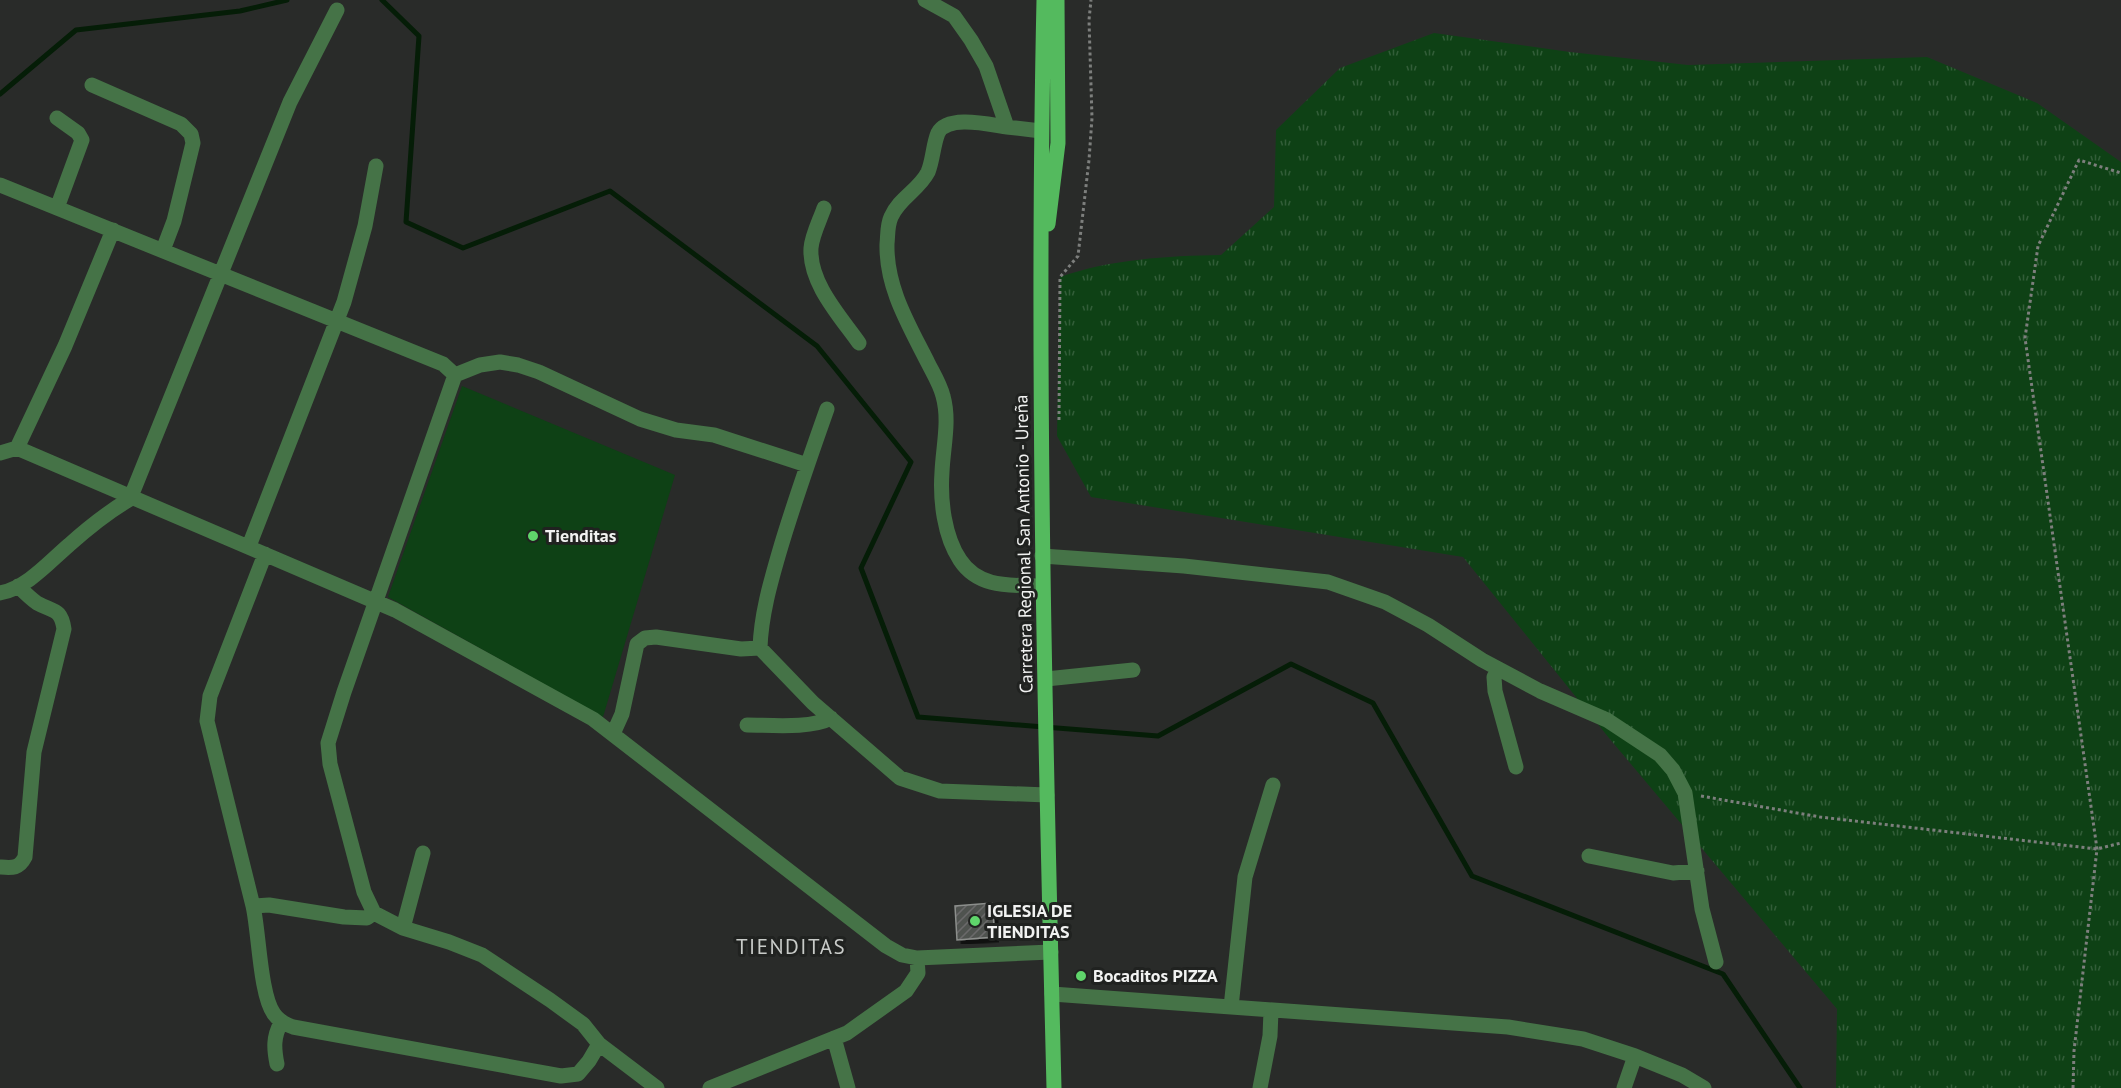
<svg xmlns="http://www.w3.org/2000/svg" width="2121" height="1088" font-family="'PT Sans',sans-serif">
<defs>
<pattern id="grass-tufts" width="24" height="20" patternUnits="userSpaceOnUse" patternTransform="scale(1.5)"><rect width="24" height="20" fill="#0e4115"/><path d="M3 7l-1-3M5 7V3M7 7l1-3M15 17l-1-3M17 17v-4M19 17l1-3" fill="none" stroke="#325d38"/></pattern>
<pattern id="building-hatch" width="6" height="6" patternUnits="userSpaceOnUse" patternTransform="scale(1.5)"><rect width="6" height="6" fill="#505250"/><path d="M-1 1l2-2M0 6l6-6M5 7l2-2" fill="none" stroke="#6a6b6a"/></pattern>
<filter id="shadow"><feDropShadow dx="4.5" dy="4.5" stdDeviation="0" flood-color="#0009"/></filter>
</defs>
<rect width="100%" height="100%" fill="#292b29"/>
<!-- grass -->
<path fill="url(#grass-tufts)" d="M1434,33L1570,52L1688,65L1927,57L2037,103L2121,162V1088H1836L1837,1009L1609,738L1463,557L1091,497L1057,436L1060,277C1112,259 1166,256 1221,255L1274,207L1276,130L1340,68Z"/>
<!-- park -->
<path fill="#0e4115" d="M462,386L675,475L603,717L388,597Z"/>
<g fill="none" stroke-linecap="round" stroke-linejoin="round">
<!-- stream -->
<path stroke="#051d07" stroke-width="5" d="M382,0L419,36L406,222L463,248L610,191L817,346L911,462L861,568L918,717L1158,736L1291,664L1373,703L1472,876L1723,974L1800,1088
M0,94L76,30L240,11L287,0"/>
</g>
<!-- building -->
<path fill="url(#building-hatch)" stroke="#8c8f8c" stroke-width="1.5" filter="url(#shadow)" d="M992,903L995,937L957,940L955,906Z"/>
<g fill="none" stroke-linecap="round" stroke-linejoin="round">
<!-- path -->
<path stroke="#7d7f7d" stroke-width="3" stroke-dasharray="3 3" stroke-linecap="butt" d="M1059,420L1060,277L1078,256L1089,160L1092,118L1089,20L1091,0
M1701,796L1820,817L2097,849L2121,843
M2073,1088L2074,1051L2097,849L2025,338L2038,246L2079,160L2121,173"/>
<!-- minor -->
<path stroke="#457347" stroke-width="15" d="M925,0L954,16L971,40L986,66L1007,127L1041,131
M92,85L181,124L191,134L193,143L174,221L163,250
M57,118L78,133L82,140L57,208
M1007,127C991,125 948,114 938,133C933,145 933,160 928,172C919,190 899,198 891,217C887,226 888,235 887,244C886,288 909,325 928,363C933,373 940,384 943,396C950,421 943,447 942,472C940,500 944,536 960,560C979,589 1012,585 1042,586
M0,185L443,364L455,375
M824,208C820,220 812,235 811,248C809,283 840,316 859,343
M827,409C810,457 793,505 779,553C770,584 761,616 760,648L813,703L900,778L940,791L1047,795
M17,448L65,346L113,230
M0,453L17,448L395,610L593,719L886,946L902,955L917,958L1051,952
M249,546L344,302L365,226L376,166
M265,554L210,696L207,721L253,906C259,932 260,995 274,1014C279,1021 284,1024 293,1027L561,1076L578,1074L589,1061L599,1044
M1042,556L1184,566L1328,582L1385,602L1428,625L1482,660L1540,691L1607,720L1660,755L1673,770L1685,793L1702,909L1716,962
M0,593C27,588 49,562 69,545C88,528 108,512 130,499L290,102L337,10
M1499,669L1494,677L1495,691L1516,767
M1046,679L1133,670
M747,725C770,725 811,729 831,718
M613,734L622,714L637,644L645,638L656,637L741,649L760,648
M1589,856L1673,873L1697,871
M0,867C12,868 19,869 25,857L34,752L64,629C61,608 53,612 37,603C30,598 24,592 18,586
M253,906L269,905L344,917L367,918L374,913
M403,928L423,853
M1052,994L1508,1027L1583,1039L1635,1056L1682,1075L1704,1088
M1231,1007L1245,877L1273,785
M834,1038L848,1088
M277,1064C274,1049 273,1037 281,1023
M657,1088L599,1044L583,1024L550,1000L482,955L449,942L403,928L374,913L364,892L330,764L328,743L344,692L455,375L480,365L500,362L518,365L539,372L640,419L676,430L714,435L807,465
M710,1088L847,1033L906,991L918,973L917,958
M1260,1088L1270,1036L1271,1011
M1624,1088L1635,1056"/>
<!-- major -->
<path stroke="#54ba5e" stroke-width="15" d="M1044,0C1036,363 1045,725 1054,1088
M1048,224L1058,143L1057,0"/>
</g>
<!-- markers -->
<g fill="#5fd56b" stroke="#202220" stroke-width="2">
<circle cx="533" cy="536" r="6"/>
<circle cx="975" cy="921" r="6"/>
<circle cx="1081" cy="976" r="6"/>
</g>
<g text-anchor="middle" stroke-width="6" stroke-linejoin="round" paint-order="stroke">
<!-- poi labels -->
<g font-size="18" font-weight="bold" fill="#f1f2f1" stroke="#202220" text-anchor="start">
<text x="545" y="542">Tienditas</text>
<text x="987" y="917">IGLESIA DE<tspan x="987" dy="21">TIENDITAS</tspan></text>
<text x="1093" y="982">Bocaditos PIZZA</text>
</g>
<!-- street labels -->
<g font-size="18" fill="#f1f2f1" stroke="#202220">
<text transform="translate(1024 544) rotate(-91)" y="6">Carretera Regional San Antonio - Ureña</text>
</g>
<!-- quarter labels -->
<g font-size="21" letter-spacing="1.5" fill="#c8cbc8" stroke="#202220">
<text x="791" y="954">TIENDITAS</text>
</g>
</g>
</svg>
